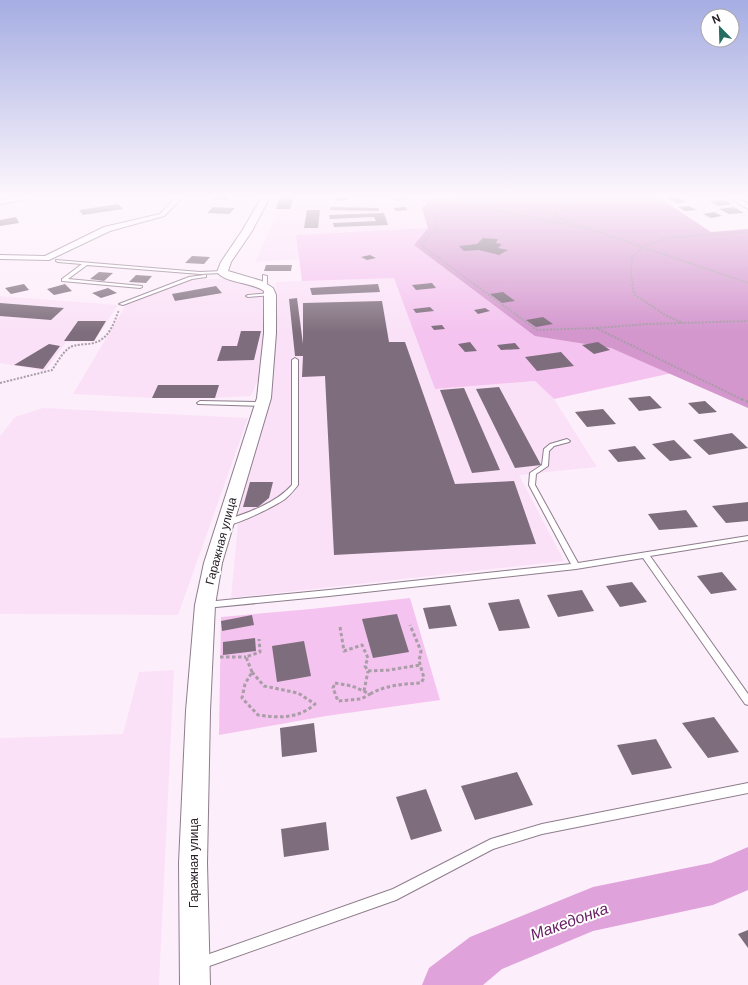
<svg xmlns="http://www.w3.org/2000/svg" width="748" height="985" font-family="'DM Sans',sans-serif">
<rect width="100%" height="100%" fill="#fdeefb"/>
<!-- built -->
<path fill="#fae1f7" d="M287,195H324L332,206L430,200L422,208L428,228L296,235L299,259L255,262Z
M394,277L435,389L535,381L554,399L597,467L519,475L564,561L231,598L240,503L272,395L276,282Z
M234,278L263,287L266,292L248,293V297H267L260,375L251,396L215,398H152L73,394L127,303L189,280Z
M0,296L118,305L94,341L66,342L45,371L0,363Z
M43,408L248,418L178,615L0,614V436L15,417Z
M174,670L159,985H0V738L123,734L139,672Z"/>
<!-- green -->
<path fill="#f4c3ef" d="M428,228L414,245L611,348L672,373L554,399L535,381L435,389L394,278L302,281L296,235Z
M410,598L440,700L326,716L219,735L221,617L311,609Z"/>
<!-- forest -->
<path fill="#d396cd" d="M488,195H681L658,197L711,232L748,229V408L611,348L535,336L414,245L428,228L422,208L430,200Z"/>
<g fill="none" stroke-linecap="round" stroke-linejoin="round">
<!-- river -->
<path fill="#e0a2da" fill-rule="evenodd" d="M748,847V890L713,905L593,931L502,969L483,985H422L429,968L470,937L593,887L711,863Z"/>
</g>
<!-- building -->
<path fill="#7e6d7c" d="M216,195H233L228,200L212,199Z
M280,195H295L290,209H276Z
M345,197L349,200L336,201L333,198Z
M406,197L410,199L397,201L393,199Z
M677,197L687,202L676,203L667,198Z
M723,200L732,204L718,206L709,201Z
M118,204L123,209L83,215L79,210Z
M689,206L697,210L685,211L678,207Z
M213,207L235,208L229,214L207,213Z
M331,207L379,208V211L330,210Z
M405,207L408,210L396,211L393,208Z
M734,207L744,213L729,214L719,209Z
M307,210H320L318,228H304Z
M714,212L722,216L711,218L703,214Z
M384,213L388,225L334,227L333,223L376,221L374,217L330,219L329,215Z
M16,217L19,223L0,226V220Z
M483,238L498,239L496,243L502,244L498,248L508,250L499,255L479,250L464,251L459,246L477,244Z
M370,255L376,258L367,260L361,257Z
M192,256L210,257L204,264L185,263Z
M266,265H292L291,271H264Z
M99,272L113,273L104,281L90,279Z
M136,275L152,276L146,283L129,282Z
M432,283L436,288L416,290L412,285Z
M24,284L29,290L11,294L5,288Z
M65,284L72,291L54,295L47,289Z
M378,284L380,292L312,295L310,288Z
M216,286L222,293L175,301L172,294Z
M108,288L117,293L101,298L92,293Z
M503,292L515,301L502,303L490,294Z
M297,298L303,344V303L382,301L389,342H405L455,484L514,481L536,544L334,555L325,376L302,377L303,356H295L289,299Z
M0,303L64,308L51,320L0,316Z
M430,307L434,311L416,313L413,309Z
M485,308L490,311L478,314L474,310Z
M543,317L553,324L536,327L526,320Z
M78,321H106L94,341H64Z
M442,325L445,329L434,330L431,326Z
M241,331H261L254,360L217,361L222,346H237Z
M470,342L477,351L465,352L458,344Z
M598,342L610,350L594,354L582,345Z
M515,343L520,349L501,350L497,345Z
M49,344L60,346L43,369L14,365Z
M561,352L574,366L537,371L525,357Z
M158,385H219L215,398H152Z
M499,387L541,465L515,468L476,389Z
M464,388L500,470L472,473L440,390Z
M650,396L662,408L639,411L628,398Z
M705,401L717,412L699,414L688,403Z
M603,409L616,424L587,427L575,412Z
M732,433L748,448L709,455L693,440Z
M674,440L692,458L670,461L652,444Z
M635,446L646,459L618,462L608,450Z
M250,482H273L269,498L258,507H243Z
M748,502V521L726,523L712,506Z
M686,510L698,527L659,530L648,514Z
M722,572L737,590L711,594L697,576Z
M632,582L647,602L620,607L606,586Z
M582,590L594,611L558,617L547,595Z
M519,599L530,628L499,631L488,603Z
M450,605L457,626L429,629L423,608Z
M397,614L409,652L373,658L362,619Z
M252,615L254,625L222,631L221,621Z
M255,638L256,651L223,655V642Z
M304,641L311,676L277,682L272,646Z
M714,717L739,752L708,758L682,723Z
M314,723L317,752L282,757L280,728Z
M656,739L672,768L632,775L617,745Z
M517,772L533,805L475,820L461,786Z
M426,789L442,831L411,840L396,797Z
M326,822L329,850L284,857L281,829Z
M748,930V948L738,934Z"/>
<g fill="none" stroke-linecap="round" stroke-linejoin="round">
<!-- service casing -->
<g stroke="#8e7d8c" stroke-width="2">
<path id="service" d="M56,260L200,272L222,271L224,272L222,273L200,274L87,265L68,279L142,286V287L140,288L62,281V279L82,264L58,262L56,261Z
M204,275H206V277L192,279L123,305L119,304L189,277Z
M263,275L267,276V287L265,288L263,287Z
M270,293L272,294V295L248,297L246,296L248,295Z
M295,358L298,360V485C294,490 290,495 285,499C275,506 234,527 223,525L222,523L223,521C247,513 275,504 292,485V360Z
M200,401L262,402L265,404L262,406L198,404L197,403Z
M567,439L570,441L569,442L554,446L549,451L548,466L536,474L535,485L578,563L748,536V540L650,556L748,694V705L745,704L643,558L576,569L329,596L206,608L203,607L202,605L203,603L206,602L329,590L571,564L529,485L530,473L542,465L544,449L550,444Z
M748,783V793L542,834L493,849L396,900L201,969L197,967L195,963L197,959L201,957L393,889L491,839L542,824Z"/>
</g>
<!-- minor casing -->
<g stroke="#8e7d8c" stroke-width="2">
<path id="minor" d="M178,195H185L164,216L110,231L49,260L0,259V255L45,256L104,227L160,214Z
M416,195H461L458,197L424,200Z
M724,195H732L748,204V209Z
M21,197L24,199L23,200L0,204V200Z"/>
</g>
<!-- tertiary casing -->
<g stroke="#8e7d8c" stroke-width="2">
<path id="tertiary" d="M263,195H271L252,231L231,262L228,271L262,281L273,288L276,295V333L271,398L222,563L215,605L210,711L207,863L210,985H180L179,863L186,711L195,605L204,563L257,398L264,333V291C251,282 225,283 217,272L221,262L242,231Z"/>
</g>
<!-- path-far3 -->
<path stroke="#a99da7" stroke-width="1.5" stroke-dasharray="1.5 1" stroke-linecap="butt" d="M581,195L592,199H569L566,201L573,206L554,214L563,220L748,283
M461,203L579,227
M428,205L437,220L435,230L421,245L475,285
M633,285L631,275L632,257L643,247L666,238L748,232"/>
<!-- path-far2 -->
<path stroke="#a99da7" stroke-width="2" stroke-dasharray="2 1.5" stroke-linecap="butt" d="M474,284L537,330L596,328L743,400
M632,284L634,294L665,315L683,323
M597,328L648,324L748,321
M0,383L52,370C57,363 62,353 69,348C77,342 92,347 102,339C111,333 115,320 119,310"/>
<!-- path-far1 -->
<path stroke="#a99da7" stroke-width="2.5" stroke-dasharray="3 2" stroke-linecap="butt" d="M741,399L748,402"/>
<!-- path -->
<path stroke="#a99da7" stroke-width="3" stroke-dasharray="3.5 2.5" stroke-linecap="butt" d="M340,627L344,651L362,645L368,658L365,666L368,671L389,670L420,665
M220,657H246
M252,672L264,686L298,693L315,704C298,719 279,718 258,715L242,698L245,684Z
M252,672L246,657L260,652L259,639
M335,683L352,686L370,694L361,699L338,701L333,688Z
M364,691L368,671
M370,694C386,685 403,684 421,683L424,678L419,661L421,651L410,625"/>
<!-- service -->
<use href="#service" fill="#fff" fill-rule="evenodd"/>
<!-- minor -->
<use href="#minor" fill="#fff" fill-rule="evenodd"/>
<!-- tertiary -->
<use href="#tertiary" fill="#fff" fill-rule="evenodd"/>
</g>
<!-- sky -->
<linearGradient id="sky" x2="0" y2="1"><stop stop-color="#a5ade2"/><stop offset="0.59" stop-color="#fef7fd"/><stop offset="1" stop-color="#fef7fd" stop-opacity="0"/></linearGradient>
<rect width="748" height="333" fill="url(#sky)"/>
<g text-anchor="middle" stroke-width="4" stroke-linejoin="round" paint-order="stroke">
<!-- street labels -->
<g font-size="12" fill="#282127" stroke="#fff">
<text transform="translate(221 541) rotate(-75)" y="4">Гаражная улица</text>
<text transform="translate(194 863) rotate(-90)" y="4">Гаражная улица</text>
</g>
<!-- near-water labels -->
<g font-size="16" font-style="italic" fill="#692165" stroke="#fff">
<text transform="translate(569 921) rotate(-20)" y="6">Македонка</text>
</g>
</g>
<!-- north arrow -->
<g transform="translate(720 28) rotate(337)"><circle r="19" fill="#ffffff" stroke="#a9a6a9"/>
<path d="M0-3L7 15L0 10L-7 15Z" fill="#276d61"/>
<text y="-6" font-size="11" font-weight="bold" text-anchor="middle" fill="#282127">N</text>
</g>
</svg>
